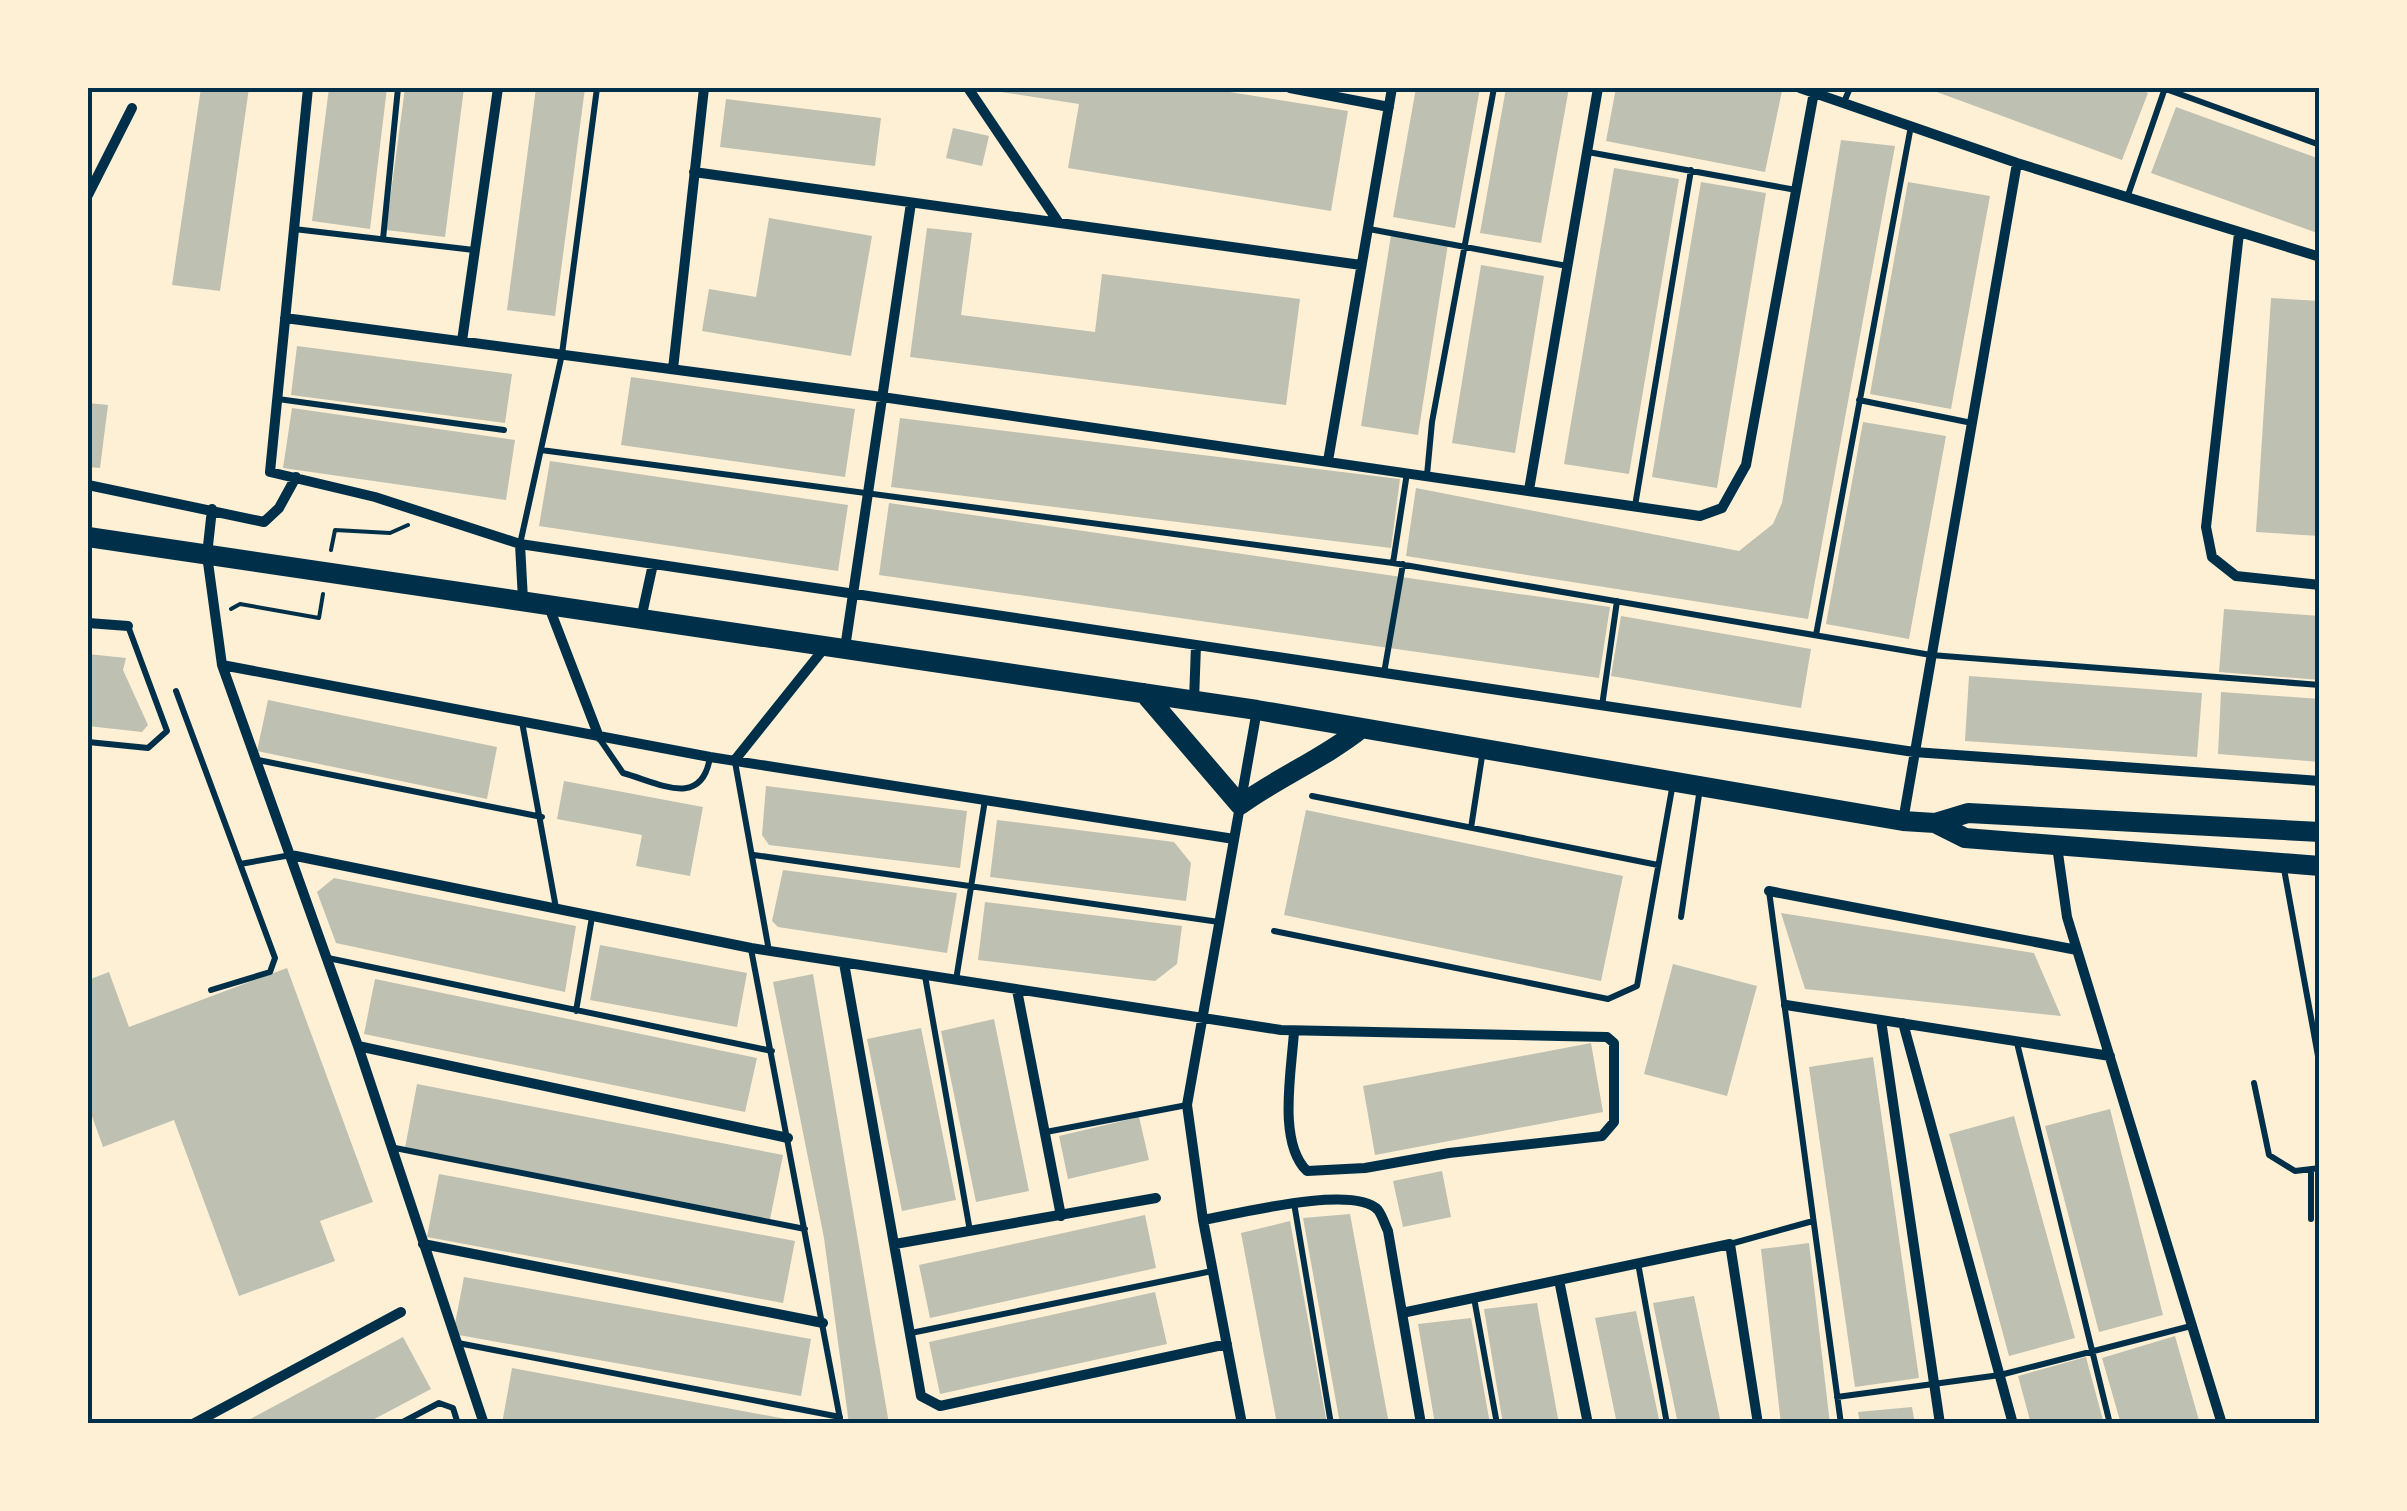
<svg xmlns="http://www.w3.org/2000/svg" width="2407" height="1511" font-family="Roboto,sans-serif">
<rect width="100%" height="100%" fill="#fdf0d5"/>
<!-- building -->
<path fill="#bec0b2" d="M201,88H249L220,291L172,285Z
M329,88H387L370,229L312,221Z
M405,88H464L445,237L386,230Z
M536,88H585L555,316L507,310Z
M1002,88H1205L1348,111L1331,211L1068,168L1079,104L1001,92Z
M1416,88H1480L1455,228L1393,217Z
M1506,88H1569L1541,243L1480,233Z
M1616,88L1782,91L1765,172L1606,141Z
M1926,88H2134L2148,93L2122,160Z
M726,99L881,118L875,166L720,147Z
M2176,107L2320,159V234L2151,173Z
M953,128L989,136L982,166L946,158Z
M1841,140L1895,146L1808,619L1406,556L1416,488L1739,551L1773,524L1782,503Z
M1614,168L1679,179L1629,474L1564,464Z
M1701,182L1766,193L1717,488L1652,477Z
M1908,182L1990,196L1951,409L1870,394Z
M769,218L872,236L851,356L702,331L709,289L756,297Z
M927,228L972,233L961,315L1095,332L1102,274L1300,299L1286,405L910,357Z
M1391,235L1448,244L1418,435L1361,426Z
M1481,265L1544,276L1515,453L1452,443Z
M2271,298L2320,301V536L2256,532Z
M297,346L512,374L505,423L291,395Z
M631,377L855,409L845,477L621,445Z
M88,403L108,405L100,468L88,467Z
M292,408L515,440L506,500L283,468Z
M900,418L1400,479L1391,548L891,487Z
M1863,422L1946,436L1909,639L1826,624Z
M550,461L848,505L838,571L539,526Z
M889,503L1610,607L1599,678L879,575Z
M2224,609L2320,616V680L2219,672Z
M1621,616L1811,649L1801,708L1611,676Z
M88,654L126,658L123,670L148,725L142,732L88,726Z
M1969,676L2202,693L2197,757L1965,741Z
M2221,692L2320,699V762L2218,754Z
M268,700L497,747L487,799L257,751Z
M564,781L703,807L690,876L636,866L642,835L557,819Z
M766,786L967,811L960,868L769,845L762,835Z
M1306,810L1623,876L1601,981L1284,915Z
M997,820L1174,842L1191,863L1186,901L990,877Z
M783,870L957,893L947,953L778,927L772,921Z
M334,878L576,926L565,992L336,943L317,892Z
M985,902L1182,926L1177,964L1155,981L978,960Z
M1781,913L2034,953L2061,1016L1805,989Z
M600,945L747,973L737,1027L590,1000Z
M1673,964L1757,986L1727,1096L1644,1074Z
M287,968L373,1202L320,1221L335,1261L239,1296L174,1120L103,1147L88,1105V980L109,972L129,1027Z
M813,974L889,1424H849L824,1238L773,982Z
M375,979L757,1058L745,1112L364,1034Z
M994,1019L1029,1191L976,1202L941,1031Z
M921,1028L956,1200L902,1211L867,1039Z
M1591,1043L1603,1112L1375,1155L1363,1086Z
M1873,1057L1919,1378L1855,1387L1809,1067Z
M417,1084L783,1155L770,1219L405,1148Z
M2110,1109L2163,1315L2099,1332L2045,1126Z
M2014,1116L2075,1338L2009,1356L1949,1134Z
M1139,1117L1149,1160L1068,1179L1059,1136Z
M1442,1171L1451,1217L1403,1227L1393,1181Z
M439,1174L795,1241L783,1303L427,1237Z
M1350,1214L1389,1424H1340L1303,1218Z
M1145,1215L1156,1268L930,1318L919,1265Z
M1290,1221L1327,1424H1277L1241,1233Z
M1809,1243L1830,1424H1781L1761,1249Z
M464,1277L811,1339L801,1396L453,1334Z
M1155,1292L1167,1344L940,1394L929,1342Z
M1694,1296L1721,1424H1678L1653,1303Z
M1537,1303L1559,1424H1503L1484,1309Z
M1636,1311L1660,1424H1617L1595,1318Z
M1471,1318L1490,1424H1435L1418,1324Z
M2175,1336L2200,1424H2121L2102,1358Z
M403,1337L431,1389L365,1424H241Z
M2086,1357L2104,1424H2031L2018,1376Z
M512,1368L802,1422V1424H502Z
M1912,1407L1915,1424H1860L1858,1412Z"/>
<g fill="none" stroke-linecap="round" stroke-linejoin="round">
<!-- path -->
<path stroke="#003049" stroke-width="4" d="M331,550L335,530L390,533L408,525
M231,609L240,604L319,618L323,594"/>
<!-- service -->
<path stroke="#003049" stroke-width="6" d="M2163,88L2320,145
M1844,102L1850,88
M1588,152L1796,190
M2127,198L2165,88
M294,229L474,250
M1369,229L1567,266
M383,239L398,88
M278,399L504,430
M1859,400L1972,423
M541,450L1393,563L1931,655L2320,685
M1427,475L1432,422L1494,88
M1635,506L1691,170
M520,544L562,354L597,88
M1393,563L1407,473
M1816,635L1911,126
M1384,673L1403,564
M176,691L275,958L270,972L211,990
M1602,706L1617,601
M522,722L556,908
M599,738L623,773C659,783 702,809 710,757
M88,742L148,748L167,731L128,626
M258,760L542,817
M735,762L769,951
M1312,796L1658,865
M1471,828L1483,750
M754,855L1219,922
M240,864L291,855
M2284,869L2320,1067
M1769,891L1841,1424
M1681,917L1700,788
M1274,931L1608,999L1637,986L1673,783
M751,949L841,1424
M328,958L772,1051
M925,976L970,1231
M956,980L985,800
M576,1011L592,917
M2017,1043L2110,1424
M2254,1083L2269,1155L2295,1171L2320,1168
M1046,1132L1187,1105
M390,1147L805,1229
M1294,1203L1331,1424
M2311,1219V1169
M1730,1244L1813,1221
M1638,1263L1667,1424
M1474,1298L1497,1424
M911,1333L1212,1271
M458,1343L840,1417
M1837,1397L2000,1375L2191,1326
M399,1424L439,1403L453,1408L458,1424"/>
<!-- minor -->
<path stroke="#003049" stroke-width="10" d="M308,88L270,472L375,497L520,544L1914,752L2320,781
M968,88L1059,223
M1290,88L1389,107
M1800,88L2017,163L2320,257
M694,172L1361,265
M88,195L132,108
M2239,233L2206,527L2212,557L2236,576L2320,585
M285,318L882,397L1700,516L1722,508L1746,465L1814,92
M462,341L498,88
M673,369L704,88
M1328,461L1392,88
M88,485L264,522L279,508L296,477
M1529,490L1598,88
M212,509L207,555L222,665L358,1046L484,1424
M520,544L523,600
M549,607L599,737
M641,619L653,564
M88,623L128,626
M845,648L911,203
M222,665L710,757L1234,839
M1194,701L1196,645
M734,761L826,646
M1903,821L2017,163
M2057,846L2067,917L2222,1424
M291,855L751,948L1281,1030L1607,1037L1614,1043V1122L1602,1136L1449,1153L1365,1168L1307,1171C1277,1142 1292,1069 1294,1031
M1769,891L2077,950
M844,963L921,1396L940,1406L1227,1344
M1017,990L1061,1216
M1786,1005L2110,1056
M1881,1020L1940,1424
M1903,1023L2013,1424
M358,1046L788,1138
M1203,1220C1237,1214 1354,1184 1378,1210C1382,1215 1385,1225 1388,1231L1421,1424
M423,1244L823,1323
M895,1244L1156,1198
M1559,1280L1588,1424
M1402,1313L1730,1244L1758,1424
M193,1424L401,1312
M1242,1424L1203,1220L1187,1105L1257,710"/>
<!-- trunk -->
<path stroke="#003049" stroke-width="20" d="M88,537L1257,710L1903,821L1935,823L1968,813L2320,832
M1144,693L1240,805C1280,776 1323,759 1362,728
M1935,823L1965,838L2320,866"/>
<!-- rail -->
<path stroke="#657d81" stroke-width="6" d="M2316,88L2320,89"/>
</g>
<!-- border -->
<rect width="2407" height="1511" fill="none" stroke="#fdf0d5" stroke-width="180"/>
<rect x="90" y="90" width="2227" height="1331" fill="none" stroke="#003049" stroke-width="4"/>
</svg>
